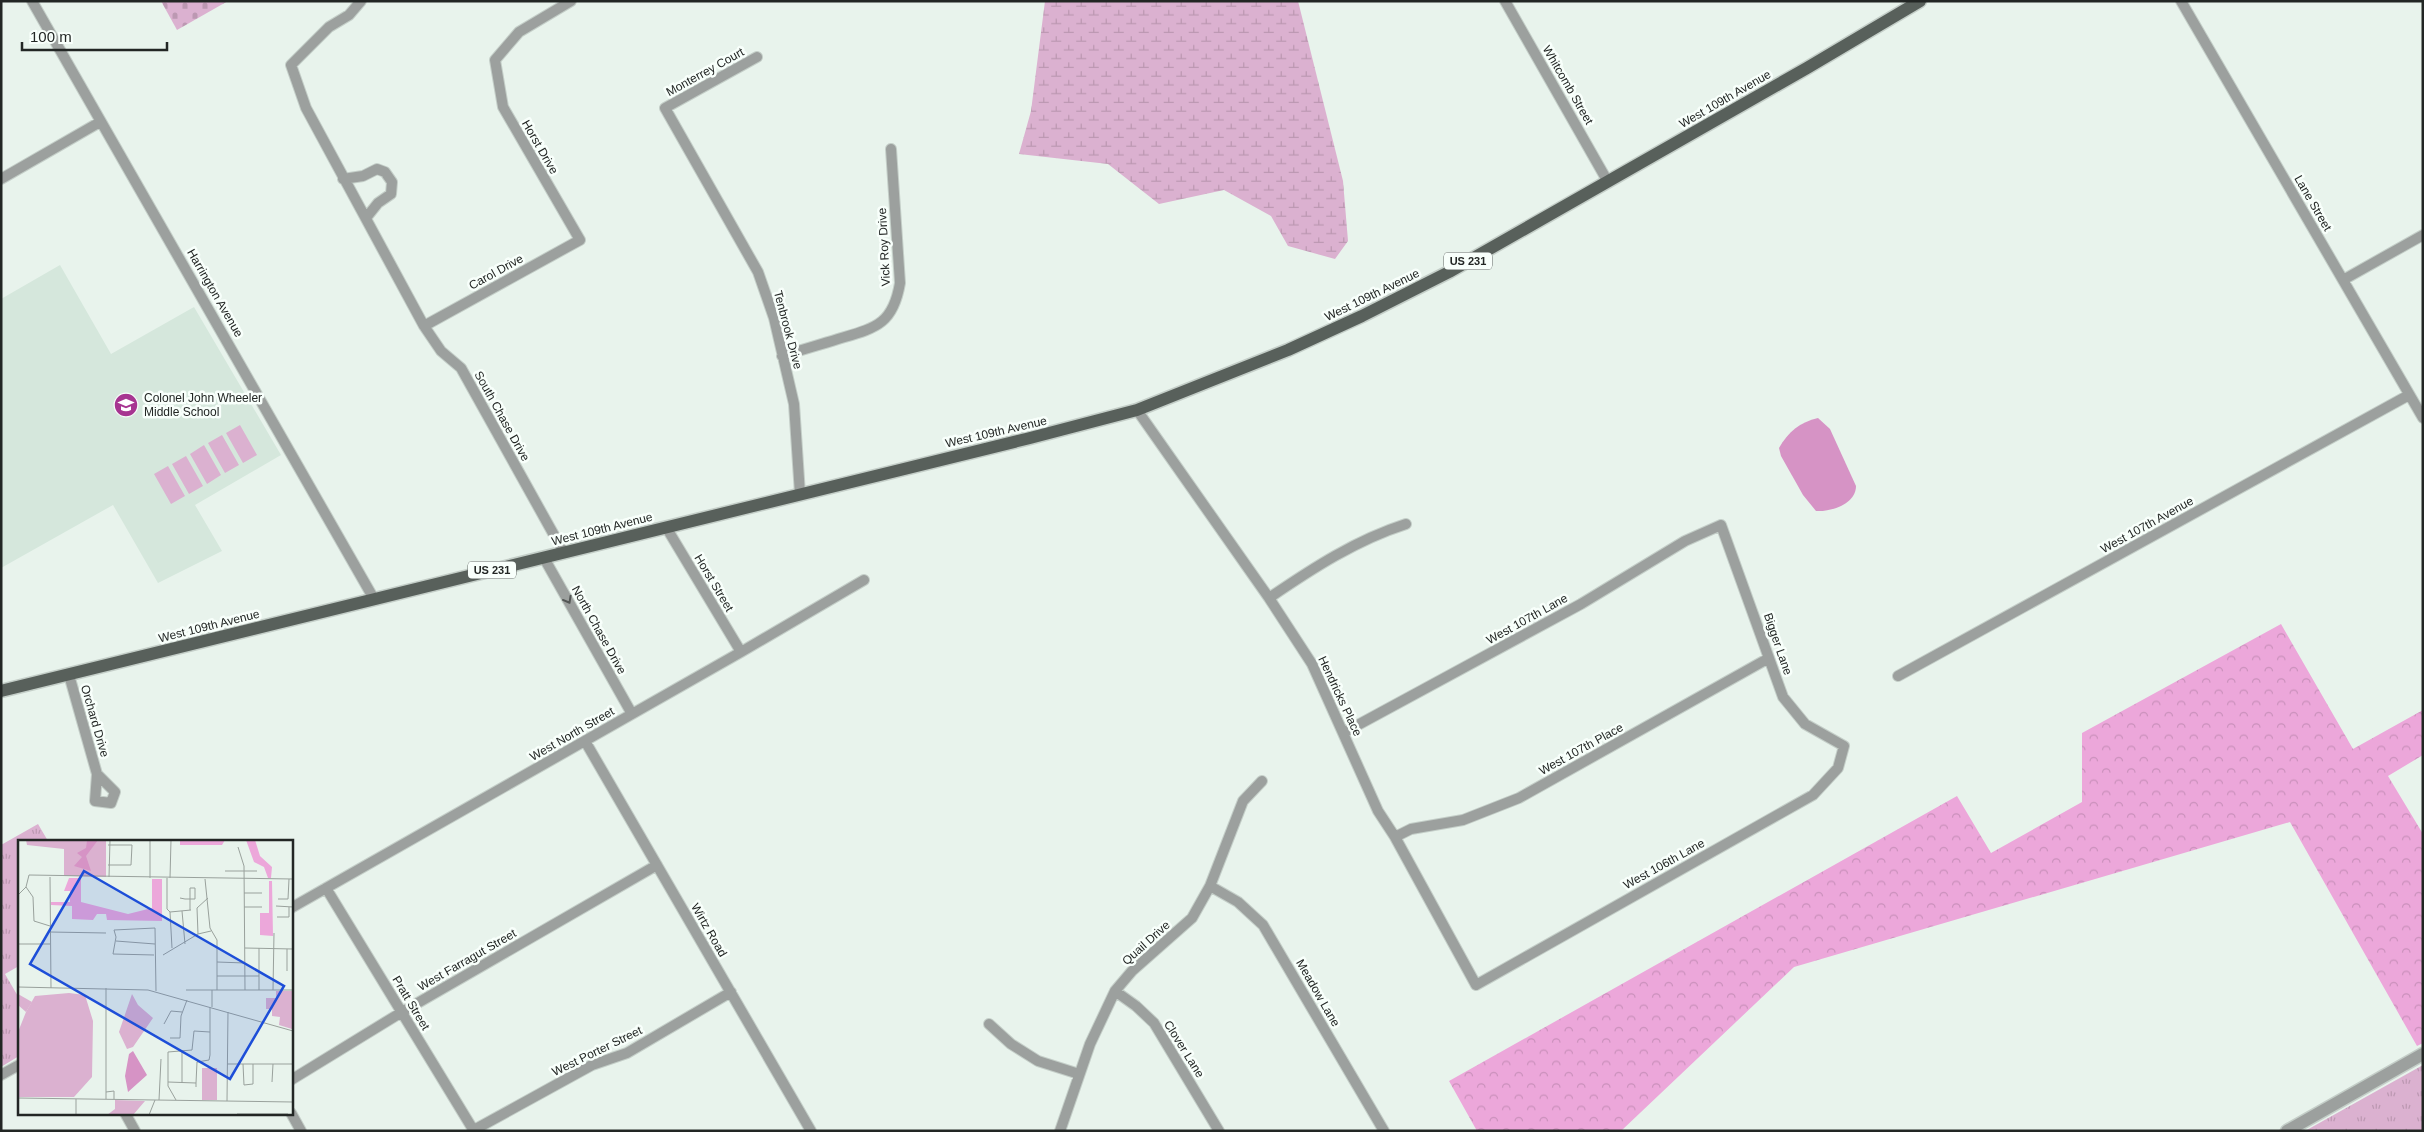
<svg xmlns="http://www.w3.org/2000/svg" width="2424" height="1132" font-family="Arial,sans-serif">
<defs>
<pattern id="grass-tufts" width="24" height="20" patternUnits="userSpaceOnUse" patternTransform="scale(1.25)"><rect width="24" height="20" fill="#dbb1d0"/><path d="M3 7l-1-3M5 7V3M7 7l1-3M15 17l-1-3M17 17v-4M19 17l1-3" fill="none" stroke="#bc98b2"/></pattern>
<pattern id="forest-crowns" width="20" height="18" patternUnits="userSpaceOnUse" patternTransform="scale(1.25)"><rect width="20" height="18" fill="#eca7da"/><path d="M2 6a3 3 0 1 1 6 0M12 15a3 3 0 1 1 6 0" fill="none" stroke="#ca90bb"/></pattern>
<pattern id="wetland-marsh" width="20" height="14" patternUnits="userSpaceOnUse" patternTransform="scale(1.25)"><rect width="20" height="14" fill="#dbb1d0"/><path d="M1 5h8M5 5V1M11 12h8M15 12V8" fill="none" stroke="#bc98b2"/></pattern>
<pattern id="cemetery-stones" width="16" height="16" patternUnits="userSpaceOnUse" patternTransform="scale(1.25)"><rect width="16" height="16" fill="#dbb1d0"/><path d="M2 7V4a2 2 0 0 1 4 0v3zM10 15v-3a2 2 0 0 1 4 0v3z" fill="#bc98b2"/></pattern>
</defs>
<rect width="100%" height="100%" fill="#e8f3ec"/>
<!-- built -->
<path fill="#d5e7dc" d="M60,265L111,354L194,307L281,455L195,505L222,551L158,583L113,505L1,568V299Z"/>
<!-- grass -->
<path fill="url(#grass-tufts)" d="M38,824L48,841H19V966L5,974L19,998V1056L1,1067V845Z
M2423,1065V1131H2305Z"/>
<!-- forest -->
<path fill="url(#forest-crowns)" d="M2281,624L2353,749L2423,710V755L2388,776L2423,834V1043L2417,1046L2290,822L1794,967L1621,1131H1477L1449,1081L1957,796L1991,853L2082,802V733Z"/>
<!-- wetland -->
<path fill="url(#wetland-marsh)" d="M1045,1H1298L1343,181L1348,241L1335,259L1288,246L1271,216L1224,190L1159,204L1108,164L1019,154L1031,111Z"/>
<!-- cemetery -->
<path fill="url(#cemetery-stones)" d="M161,1H228L177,30Z"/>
<!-- garden -->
<path fill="#dbb1d0" d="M240,425L257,455L243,463L226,433Z
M222,435L239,465L225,473L208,443Z
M204,445L221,475L207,484L190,454Z
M186,456L203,486L189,494L172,464Z
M168,466L185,496L171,504L154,474Z"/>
<!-- water -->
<path fill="#d693c5" d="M1818,418L1830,429L1856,486C1856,504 1831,512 1816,511L1803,495L1781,456L1779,448C1788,432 1800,422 1818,418Z"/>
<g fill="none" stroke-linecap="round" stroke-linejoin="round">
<!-- minor casing -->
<g stroke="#c4cec8" stroke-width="12">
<path id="minor" d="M32,1L374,599
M361,1L349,15L329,27L291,65L306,108L424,326L441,351L461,368L564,553
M1505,1L1608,182
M2181,1L2423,418
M757,57L665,108L758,272L774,318L794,404L800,494
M1,179L100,122
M343,179L363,176L377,169L385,172L392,182L391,194L378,203L366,218
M2343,280L2423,235
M424,326L580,240L503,107L495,60L519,32L571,1
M782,356C801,350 819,345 838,339C875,328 893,325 900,283L891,149
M1137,410L1269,598L1312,664L1378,811L1395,837L1476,985L1813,795L1838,768L1844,746L1805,724L1783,697L1721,525L1685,541L1581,604L1343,733
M666,527L741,652
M544,558L632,714
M1269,598C1313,568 1356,540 1406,524
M69,675L97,774L95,801L111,803L115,792L97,774
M1898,676L2409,395
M585,741L811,1131
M1395,837L1411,829L1463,820L1519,798L1769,658
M1210,886L1238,902L1263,925L1384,1131
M326,888L474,1131
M291,908L741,652L864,580
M1115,991L1136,1006L1154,1023L1219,1131
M989,1024L1011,1044L1038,1061L1079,1074
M1,1075L19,1065
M291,1080L402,1012L657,865
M125,1113L135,1131
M291,1113L301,1131
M474,1130L592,1065L627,1053L731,992
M1060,1131L1090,1044L1115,991L1132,971L1192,918L1210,886L1243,801L1262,781"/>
</g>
<!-- tertiary casing -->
<g stroke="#c4cec8" stroke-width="15">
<path id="tertiary" d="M2287,1131L2423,1054"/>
</g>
<!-- primary casing -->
<g stroke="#c4cec8" stroke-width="15">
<path id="primary" d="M1,691L1030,438L1137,410L1288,350L1362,316L1449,272L1807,68L1920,1"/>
</g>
<!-- minor -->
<use href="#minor" stroke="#9ca09e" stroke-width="10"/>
<!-- tertiary -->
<use href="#tertiary" stroke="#9ca09e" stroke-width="12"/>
<!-- primary -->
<use href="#primary" stroke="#58605b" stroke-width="12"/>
</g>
<!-- one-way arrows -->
<defs><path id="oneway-chevron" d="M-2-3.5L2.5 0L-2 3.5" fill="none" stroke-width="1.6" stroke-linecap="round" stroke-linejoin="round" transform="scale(1.25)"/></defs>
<use stroke="#535755" href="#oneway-chevron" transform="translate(568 600) rotate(61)"/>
<!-- icons -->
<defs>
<g id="school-disc" transform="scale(1.25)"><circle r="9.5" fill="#a73591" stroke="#f8fffb"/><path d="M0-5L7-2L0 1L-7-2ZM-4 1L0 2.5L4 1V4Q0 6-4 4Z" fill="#fff"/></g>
</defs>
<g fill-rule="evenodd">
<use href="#school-disc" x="126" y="405"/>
</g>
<g text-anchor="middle" stroke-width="5" stroke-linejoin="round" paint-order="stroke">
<!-- shield labels -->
<g fill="#f8fffb" stroke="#626764" stroke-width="1">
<rect x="1444" y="252.5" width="48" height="17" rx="4"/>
<rect x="468" y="561.5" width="48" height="17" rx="4"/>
</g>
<g font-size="11" font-weight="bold" fill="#222624">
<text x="1468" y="265">US 231</text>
<text x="492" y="574">US 231</text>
</g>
<!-- street labels -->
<g font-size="12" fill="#222624" stroke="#f8fffb">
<text transform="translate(705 72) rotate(-29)" y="4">Monterrey Court</text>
<text transform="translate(1568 85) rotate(60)" y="4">Whitcomb Street</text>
<text transform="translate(1725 99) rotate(-30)" y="4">West 109th Avenue</text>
<text transform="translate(540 147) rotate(60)" y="4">Horst Drive</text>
<text transform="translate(2313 203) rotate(60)" y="4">Lane Street</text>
<text transform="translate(884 247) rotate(-93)" y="4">Vick Roy Drive</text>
<text transform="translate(496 272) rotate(-29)" y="4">Carol Drive</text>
<text transform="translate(215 293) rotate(60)" y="4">Harrington Avenue</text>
<text transform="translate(1372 295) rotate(-26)" y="4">West 109th Avenue</text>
<text transform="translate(788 330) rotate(75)" y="4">Tenbrook Drive</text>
<text transform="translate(502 416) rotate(61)" y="4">South Chase Drive</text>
<text transform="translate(996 432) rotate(-13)" y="4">West 109th Avenue</text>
<text transform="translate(2147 525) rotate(-29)" y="4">West 107th Avenue</text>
<text transform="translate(602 529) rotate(-14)" y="4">West 109th Avenue</text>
<text transform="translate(714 583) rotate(59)" y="4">Horst Street</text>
<text transform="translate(1527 619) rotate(-29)" y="4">West 107th Lane</text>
<text transform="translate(209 626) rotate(-14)" y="4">West 109th Avenue</text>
<text transform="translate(599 630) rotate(61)" y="4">North Chase Drive</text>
<text transform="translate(1778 644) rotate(71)" y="4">Bigger Lane</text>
<text transform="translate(1340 696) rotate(65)" y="4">Hendricks Place</text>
<text transform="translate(95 721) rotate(74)" y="4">Orchard Drive</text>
<text transform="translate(572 734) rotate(-30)" y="4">West North Street</text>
<text transform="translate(1581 749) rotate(-29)" y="4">West 107th Place</text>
<text transform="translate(1664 864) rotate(-29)" y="4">West 106th Lane</text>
<text transform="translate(709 930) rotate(60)" y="4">Wirtz Road</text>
<text transform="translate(1146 943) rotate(-42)" y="4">Quail Drive</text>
<text transform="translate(467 960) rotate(-30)" y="4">West Farragut Street</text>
<text transform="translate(1318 993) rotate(60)" y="4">Meadow Lane</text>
<text transform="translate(411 1003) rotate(59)" y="4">Pratt Street</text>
<text transform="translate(1184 1049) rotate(58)" y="4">Clover Lane</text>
<text transform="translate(597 1051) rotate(-26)" y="4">West Porter Street</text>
</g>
<!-- poi labels -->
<g font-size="12" fill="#222624" stroke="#f8fffb" text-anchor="start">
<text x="144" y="402">Colonel John Wheeler<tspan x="144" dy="14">Middle School</tspan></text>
</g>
</g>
<!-- overview -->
<g transform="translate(18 840)">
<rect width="275" height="275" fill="#e8f3ec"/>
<path d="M8,0H88V37L46,36V9L9,5ZM258,151H275L274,189L261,185L262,177L254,176V169H248V158H258ZM51,153L67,155L75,181L74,237L56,257H0V192L8,172L17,156Z" fill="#dbb1d0"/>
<path d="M162,0H207L204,5H162ZM228,0H237L242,16L254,27L253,38H250L246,27L236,22ZM51,38H63V62L110,74L134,68V39H144V81L89,80L88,74H79L75,80L54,79V66L33,65V62H52V51H46ZM251,41H254L255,96L242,95V73H251Z" fill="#eca7da"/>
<path d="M0,154L14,162L8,172L0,165ZM114,154L120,165L135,178L115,207L109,209L101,192ZM97,260L127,261L115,275H89L97,269Z" fill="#dbb1d0"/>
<path d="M184,228H199V260H184Z" fill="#dbb1d0"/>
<path d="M80,0L68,16L73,31L56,26L64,17L59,13L68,8L69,1ZM115,211L129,235L110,252L107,236L111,214Z" fill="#d693c5"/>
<path fill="none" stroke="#99a19c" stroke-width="1" d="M220,7L226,26L227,150M90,25H113L114,5H90M207,31H239M11,35L275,39M32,37L33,148M91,37L92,0M132,38V0M149,38V69L152,72L154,108M152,38L153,0M187,39L192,88L199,100V150M8,47L15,57L16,81L32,86M226,53H244M0,55L8,47L11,35M162,58L167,59H177V48H172V70M260,59H270L271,39M258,66L275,67M226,67H244M164,71L167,104M152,72L173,70M259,77H271V67M32,92L88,93M180,94L179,68L190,58M98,101L137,104M0,104H32M227,108L275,109M241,108V150M136,115L95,114L98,97L96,90L137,88L138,151M145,115L180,94L193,91M199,122L227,123M269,131V109M199,136H241M0,147L130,150L275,191M168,150H275M255,150L256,93M194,167V150M146,184L153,171L164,172M152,198H162L163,176L169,160M164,212V243M209,224H275M225,224L226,245L235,244V224M150,242L178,243V247M254,242L255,224M178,243L179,222L191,220L192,215V167M88,252L96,251V259M0,258L275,262M88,259V148M141,260L143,219M158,260L150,246V212L174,210L176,191L192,192M209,261L210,172M219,274H270M58,275V259M131,275L137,260"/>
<path fill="#1d4ed8" fill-opacity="0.15" stroke="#1d4ed8" stroke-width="2.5" d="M66,31L266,146L212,239L12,124Z"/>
<rect width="275" height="275" fill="none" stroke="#222624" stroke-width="2.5"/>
</g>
<!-- border -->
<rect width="2424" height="1132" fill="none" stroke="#222624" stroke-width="5"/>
<!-- scale -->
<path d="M22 42v8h145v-8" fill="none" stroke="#222624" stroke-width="2.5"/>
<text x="30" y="42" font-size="15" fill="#222624" stroke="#f8fffb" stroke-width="4" paint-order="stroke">100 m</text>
</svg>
